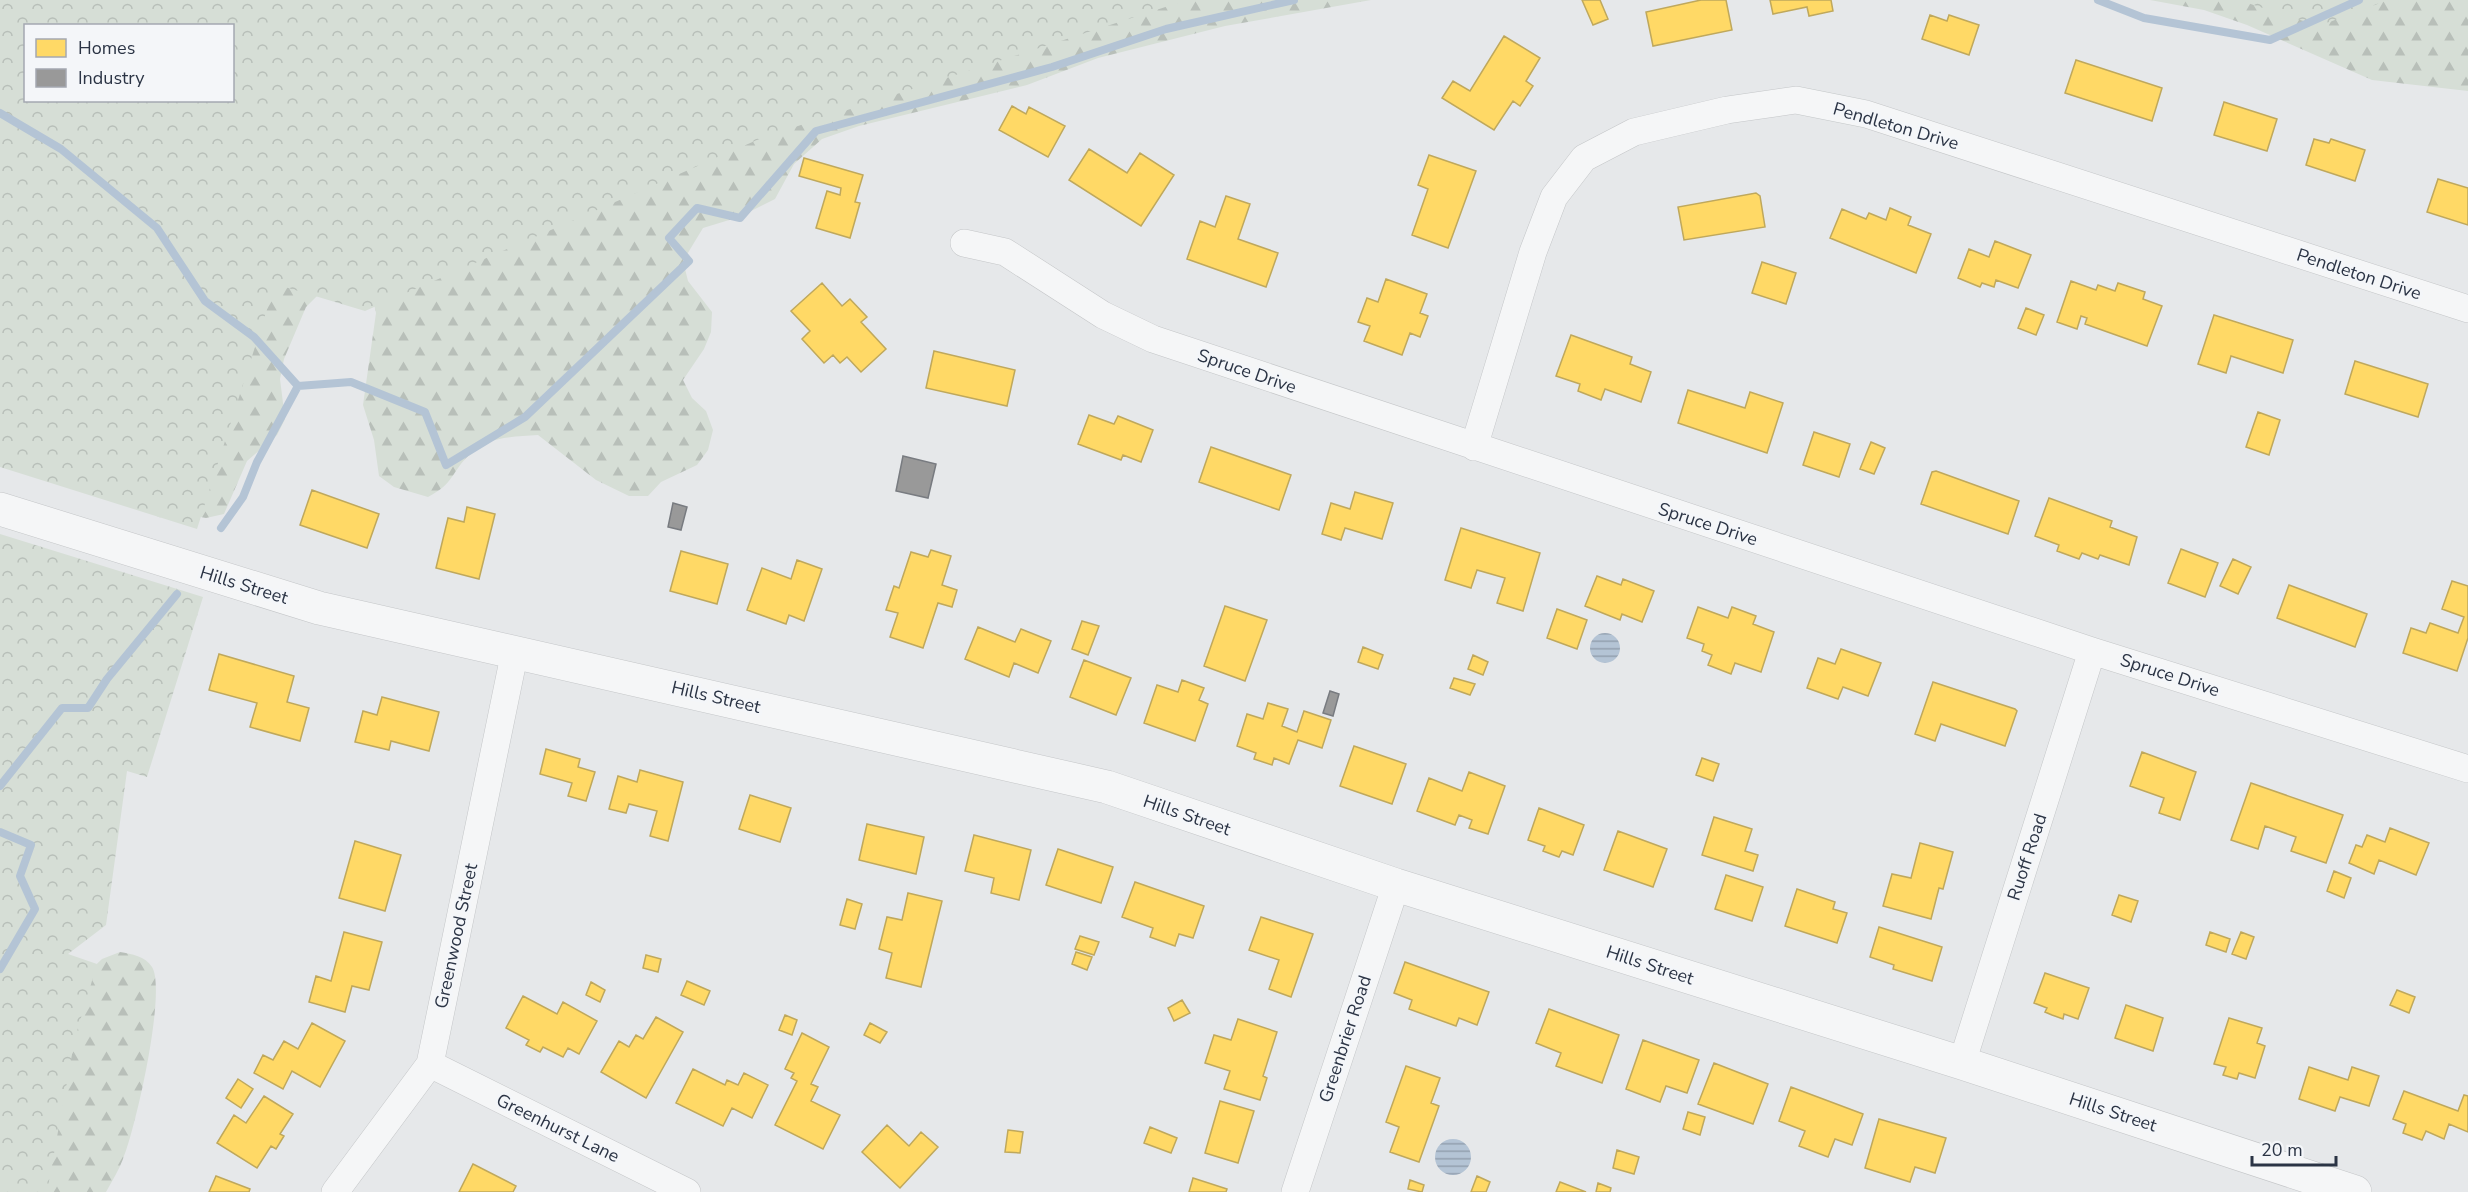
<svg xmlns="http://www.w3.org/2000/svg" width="2468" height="1192" font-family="'Nunito Sans',sans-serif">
<defs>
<pattern id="forest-firs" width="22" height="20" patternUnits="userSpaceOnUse" patternTransform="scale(1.5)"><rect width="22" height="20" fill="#d6ded6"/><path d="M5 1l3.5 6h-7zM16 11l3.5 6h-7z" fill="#b8bfb9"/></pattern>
<pattern id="park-crowns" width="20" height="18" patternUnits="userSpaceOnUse" patternTransform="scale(1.5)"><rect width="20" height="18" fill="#d6ded6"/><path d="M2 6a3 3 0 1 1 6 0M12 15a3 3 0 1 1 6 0" fill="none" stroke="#b8bfb9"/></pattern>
<pattern id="water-rules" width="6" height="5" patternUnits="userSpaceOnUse" patternTransform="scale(1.5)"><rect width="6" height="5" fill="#b4c4d5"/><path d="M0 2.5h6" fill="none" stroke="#93a0af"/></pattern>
</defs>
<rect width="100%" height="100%" fill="#e6e8ea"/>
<!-- forest -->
<path fill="url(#forest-firs)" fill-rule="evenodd" d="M0,0H1371L1225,26L1098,58L1027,85L859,126L822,139L794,164L775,199L739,217L703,228L683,261L688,281L712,312L711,332L704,349L683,380L692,398L706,411L713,430L708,450L697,465L661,482L648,496H629L596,480L538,435C512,437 486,436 467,457C450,475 454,483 428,497L394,487L379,476L374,440L363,405L376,313L372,295L320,293L306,307L284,359L280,379L285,419L277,435L247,461L224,514L206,518L151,508L0,462ZM26,26H232V100H26Z
M2150,0H2468V91L2372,80L2247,25L2204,10Z
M120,952C132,954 145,956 152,967C167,991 135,1131 123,1159C119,1170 112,1181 106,1192H0L4,1052L102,959Z"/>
<!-- park -->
<path fill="url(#park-crowns)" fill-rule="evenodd" d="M0,0H1187L764,137L365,311L275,284L197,529L0,467ZM26,26H232V100H26Z
M2238,0H2388L2319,26Z
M0,534L203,597L147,777L127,771L106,925L68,954L97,964L75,1038L47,1192H0Z"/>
<!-- water -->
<path fill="url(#water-rules)" d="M1590 648a15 15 0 1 1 30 0a15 15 0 1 1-30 0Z
M1435 1157a18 18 0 1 1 36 0a18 18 0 1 1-36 0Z"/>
<!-- homes -->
<path fill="#ffd966" stroke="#bfa85c" stroke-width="1.5" d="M1582,0H1600L1608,19L1593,25Z
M1701,0H1726L1732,30L1653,46L1646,12Z
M1770,0H1831L1833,11L1809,16L1807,7L1773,14Z
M1930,15L1947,21L1949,15L1979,25L1969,55L1922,39Z
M1504,36L1540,58L1526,81L1533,86L1520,106L1513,101L1494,130L1442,98L1453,81L1470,91Z
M2076,60L2162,88L2152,121L2065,93Z
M2224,102L2277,119L2267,151L2214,135Z
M1012,106L1026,114L1029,107L1065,126L1048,157L999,130Z
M2314,139L2329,143L2331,139L2365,150L2355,181L2306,165Z
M1089,149L1127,173L1140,153L1174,175L1141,226L1069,180Z
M1429,155L1476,171L1448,248L1412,235L1428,189L1418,185Z
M804,158L863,175L855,202L860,203L850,238L816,228L827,191L840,195L841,188L799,176Z
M2438,179L2468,188V225L2427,212Z
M1756,193L1760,196L1765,227L1684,240L1678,207Z
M1226,196L1250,204L1238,239L1278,253L1266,287L1187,259L1200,221L1215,227Z
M1890,208L1911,217L1908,225L1931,234L1916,273L1830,238L1842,209L1866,219L1869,213L1886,220Z
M1995,241L2031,255L2018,288L1996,280L1994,287L1982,283L1980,287L1958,278L1969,249L1989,257Z
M1762,262L1796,273L1786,304L1752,293Z
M1386,279L1427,294L1420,313L1428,316L1420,337L1410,333L1402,355L1364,341L1370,326L1358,322L1367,298L1378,302Z
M2071,281L2096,290L2098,285L2115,291L2118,283L2145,292L2143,299L2162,306L2147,346L2085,324L2087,318L2081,316L2077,329L2057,322Z
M822,283L842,306L850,299L867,317L861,322L886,349L861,372L847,357L840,363L833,355L824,363L802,339L810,331L791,311Z
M2026,308L2044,315L2036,335L2018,328Z
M2214,315L2293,340L2283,373L2231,356L2226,373L2198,364Z
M1571,335L1632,357L1630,364L1651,372L1641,402L1605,389L1601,400L1578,391L1580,384L1556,376Z
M934,351L1015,370L1007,406L926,388Z
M2355,361L2428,384L2418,417L2345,394Z
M1688,390L1745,408L1750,392L1783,403L1767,453L1678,423Z
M2258,412L2280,420L2269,455L2246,447Z
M1089,415L1114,424L1118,416L1153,430L1141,462L1123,455L1121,460L1078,444Z
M1814,432L1850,444L1839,477L1803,465Z
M1871,442L1885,448L1874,474L1860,469Z
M1211,447L1291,475L1279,510L1199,482Z
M1936,471L2019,501L2008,534L1921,504L1932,472Z
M312,490L379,514L367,548L300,525Z
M1355,492L1393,503L1382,539L1345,528L1341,540L1322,534L1331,503L1350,509Z
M2049,498L2112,521L2110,527L2137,537L2129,565L2100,555L2098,559L2082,553L2079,559L2057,551L2059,545L2035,536Z
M467,507L495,514L479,579L436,568L448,518L464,522Z
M1461,528L1540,553L1523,611L1497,603L1505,578L1477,570L1471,588L1445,580Z
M2181,549L2218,563L2205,597L2168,583Z
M931,550L951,556L942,585L957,590L952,607L938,603L923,648L890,637L898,613L886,610L894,586L899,588L911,552L928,557Z
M681,551L728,564L717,604L670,591Z
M2233,559L2251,567L2238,594L2220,586Z
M797,560L822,569L804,621L789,615L786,624L747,610L762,568L791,579Z
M1597,576L1621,585L1623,579L1654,591L1642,622L1622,614L1620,620L1585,606Z
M2452,581L2468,586V638L2457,671L2403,653L2411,628L2426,633L2430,623L2458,633L2464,617L2442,609Z
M2289,585L2367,614L2355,647L2277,618Z
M1225,606L1267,620L1245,681L1204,666Z
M1698,607L1728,618L1732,607L1756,616L1753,624L1774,632L1761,672L1735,663L1731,674L1708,665L1712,655L1702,651L1704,644L1687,638Z
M1557,609L1587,620L1577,649L1547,638Z
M1082,621L1099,626L1088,655L1072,649Z
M978,627L1015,642L1021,629L1051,641L1038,673L1014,663L1009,677L965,659Z
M1363,647L1383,655L1378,669L1358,662Z
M1841,649L1881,663L1868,696L1843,687L1838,699L1807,688L1818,658L1835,664Z
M219,654L294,676L287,702L309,708L300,741L250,727L257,703L209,690Z
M1473,655L1488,662L1483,675L1468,669Z
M1084,660L1131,678L1116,715L1070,697Z
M1454,678L1475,684L1470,695L1450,688Z
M1182,680L1204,688L1199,700L1208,704L1195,741L1144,723L1157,685L1178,692Z
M1933,682L2015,709L2017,711L2005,746L1941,724L1935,741L1915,734Z
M382,697L439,712L429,751L391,741L389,750L355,742L363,711L377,715Z
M1268,703L1288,709L1282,726L1297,732L1304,711L1331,720L1322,748L1298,740L1289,764L1274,758L1272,765L1254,759L1256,753L1237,746L1247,714L1263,719Z
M1354,746L1406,764L1392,804L1340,786Z
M546,749L580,759L578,767L595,772L586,801L568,796L572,783L540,774Z
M2142,752L2196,772L2180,820L2159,813L2164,798L2130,786Z
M1702,758L1719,764L1713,781L1696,775Z
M640,770L683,782L668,841L650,836L657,811L629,804L626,813L609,809L618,776L637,782Z
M1469,772L1505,786L1488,834L1469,828L1472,820L1459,815L1455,825L1417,811L1429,778L1462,791Z
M2251,783L2343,815L2326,863L2291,851L2296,837L2265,826L2258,849L2231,840Z
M750,795L791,808L780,842L739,829Z
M1539,808L1584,825L1573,855L1562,851L1559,857L1543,851L1545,846L1528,840Z
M1714,817L1752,829L1745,851L1758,855L1753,871L1702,855Z
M867,824L924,837L916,874L859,860Z
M2390,828L2429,843L2416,875L2379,860L2374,874L2349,863L2356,845L2362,847L2367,835L2385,842Z
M1618,831L1667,849L1653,887L1604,870Z
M974,835L1031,850L1019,900L991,893L994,878L965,871Z
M355,841L401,855L385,911L339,898Z
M1920,843L1953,852L1943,889L1939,888L1931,919L1883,906L1892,874L1911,878Z
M1058,849L1113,867L1101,903L1046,885Z
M2334,871L2351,878L2344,898L2327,891Z
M1726,875L1763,887L1752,921L1715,909Z
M1135,882L1204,906L1193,938L1179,934L1175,946L1150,937L1153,928L1122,917Z
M1797,889L1835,902L1833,909L1847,913L1837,943L1785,926Z
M908,893L942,901L921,987L886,978L892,953L879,949L887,917L902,920Z
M2119,895L2138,901L2131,922L2112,915Z
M847,899L862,904L855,929L840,925Z
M1261,917L1313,934L1291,997L1269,989L1279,960L1249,950Z
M1879,927L1942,947L1932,981L1893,969L1894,965L1870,957Z
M344,932L382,942L369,990L352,986L345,1012L309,1002L316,976L331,981Z
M2210,932L2230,939L2226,952L2206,945Z
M2241,932L2254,937L2246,959L2232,954Z
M1080,936L1099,942L1094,955L1075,949Z
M1076,952L1092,957L1087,970L1072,964Z
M646,955L661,959L658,972L643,968Z
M1405,962L1489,992L1477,1025L1459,1018L1456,1026L1409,1009L1412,1000L1394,993Z
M2045,973L2089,988L2078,1019L2064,1014L2063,1019L2052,1015L2045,1012L2047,1008L2034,1003Z
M687,981L710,991L704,1005L681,995Z
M591,982L605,990L600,1002L586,995Z
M2397,990L2415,997L2409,1013L2390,1005Z
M523,996L557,1014L563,1002L597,1021L579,1054L568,1048L563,1057L543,1047L540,1052L526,1045L529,1040L506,1028Z
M1182,1000L1190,1013L1174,1021L1168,1008Z
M2126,1005L2163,1018L2153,1051L2115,1038Z
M1549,1009L1619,1035L1602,1083L1556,1066L1561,1053L1536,1043Z
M785,1015L797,1020L792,1035L779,1030Z
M656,1017L683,1032L646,1098L601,1072L619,1041L629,1047L636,1035L643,1039Z
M2229,1018L2262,1028L2257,1043L2265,1046L2255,1078L2239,1073L2237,1079L2223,1075L2226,1067L2214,1064Z
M1238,1019L1277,1032L1263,1076L1267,1078L1260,1100L1224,1089L1230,1071L1205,1063L1214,1035L1231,1040Z
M312,1023L345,1041L320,1087L292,1071L283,1089L254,1073L263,1055L273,1060L284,1041L298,1049Z
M870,1023L887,1032L880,1043L864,1035Z
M802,1033L829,1047L811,1084L818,1087L811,1101L840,1115L823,1149L775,1125L797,1081L791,1078L794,1073L785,1069Z
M1643,1040L1699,1060L1687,1093L1666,1086L1660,1102L1626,1089Z
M1714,1063L1768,1084L1753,1124L1698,1104Z
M1406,1066L1440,1078L1431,1103L1439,1106L1419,1162L1390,1152L1399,1127L1386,1122Z
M2309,1067L2348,1080L2352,1067L2379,1076L2369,1106L2340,1097L2335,1111L2299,1099Z
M693,1069L725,1085L727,1080L738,1085L744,1073L768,1085L752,1118L732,1108L723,1126L676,1103Z
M238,1079L253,1089L241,1108L226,1098Z
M1791,1087L1863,1114L1852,1145L1835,1139L1828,1157L1799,1146L1805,1131L1779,1121Z
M2404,1091L2458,1111L2464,1095L2468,1096V1132L2449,1124L2444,1139L2426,1131L2422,1140L2403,1133L2406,1124L2393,1119Z
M264,1096L293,1114L280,1134L284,1136L276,1149L271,1146L257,1168L217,1143L234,1115L246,1123Z
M1220,1101L1254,1111L1238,1163L1205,1153Z
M1688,1112L1705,1117L1700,1135L1683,1129Z
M1879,1119L1946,1138L1935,1173L1915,1167L1910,1182L1865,1168Z
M887,1125L909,1146L921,1132L938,1147L900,1188L862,1152Z
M1150,1127L1177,1138L1171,1153L1144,1143Z
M1008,1130L1023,1132L1020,1153L1005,1152Z
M1617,1150L1639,1157L1634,1174L1613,1168Z
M473,1164L516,1186L513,1192H459Z
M216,1176L250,1189L249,1192H209Z
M1477,1176L1490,1182L1486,1192H1471Z
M1193,1178L1227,1189L1226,1192H1189Z
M1410,1180L1424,1185L1422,1192L1408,1189Z
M1560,1182L1586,1192H1556Z
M1598,1183L1611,1188L1610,1192H1596Z"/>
<!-- industry -->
<path fill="#999" stroke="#787b80" stroke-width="1.5" d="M903,456L936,464L928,498L896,491Z
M673,503L687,507L681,530L668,527Z
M1330,691L1339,694L1333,716L1323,713Z"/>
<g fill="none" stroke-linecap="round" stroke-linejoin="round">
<!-- stream -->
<path stroke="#b4c4d5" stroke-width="8" d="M2098,0L2144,18L2270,40L2359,0
M0,113L61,149L157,228L205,301L254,337L298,386L351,382L425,412L446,465L525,417L689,261L669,238L697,208L740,218L816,131L1052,67L1166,29L1294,0
M221,528L243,497L257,462L298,386
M0,786L62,708H88L107,679L177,594
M0,832L31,845L20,876L35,909L0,969"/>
<!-- minor casing -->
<g stroke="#c4c6c8" stroke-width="28">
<path id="minor" d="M964,243L1005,252L1103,315L1153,339L2092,651L2468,769
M1474,447L1533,252L1554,197L1584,158L1634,132L1727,110L1796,100L1866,114L2468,309
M1962,1063L2092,651
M430,1064L687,1192
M335,1192L430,1064L515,651
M1295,1192L1396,885"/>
</g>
<!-- tertiary casing -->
<g stroke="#c4c6c8" stroke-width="34">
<path id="tertiary" d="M0,509L319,608L1107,787L1396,885L1962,1063L2355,1192"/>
</g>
<!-- minor -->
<use href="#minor" stroke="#f5f6f7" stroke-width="27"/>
<!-- tertiary -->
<use href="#tertiary" stroke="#f5f6f7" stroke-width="33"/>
</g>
<g text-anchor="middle" stroke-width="6" stroke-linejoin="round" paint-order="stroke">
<!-- street labels -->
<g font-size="18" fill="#2b3445" stroke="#f4f6f9">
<text transform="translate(1896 126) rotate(16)" y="6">Pendleton Drive</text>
<text transform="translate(2359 274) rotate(18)" y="6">Pendleton Drive</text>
<text transform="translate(1247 371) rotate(19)" y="6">Spruce Drive</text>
<text transform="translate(1708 524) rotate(18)" y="6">Spruce Drive</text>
<text transform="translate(244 585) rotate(17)" y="6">Hills Street</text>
<text transform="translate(2170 675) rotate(18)" y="6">Spruce Drive</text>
<text transform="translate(716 697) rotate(13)" y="6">Hills Street</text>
<text transform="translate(1187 815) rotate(19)" y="6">Hills Street</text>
<text transform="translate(2027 857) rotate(-72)" y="6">Ruoff Road</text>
<text transform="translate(456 936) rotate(-78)" y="6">Greenwood Street</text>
<text transform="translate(1650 965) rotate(18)" y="6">Hills Street</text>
<text transform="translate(1345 1039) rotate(-72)" y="6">Greenbrier Road</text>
<text transform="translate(2113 1112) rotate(18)" y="6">Hills Street</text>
<text transform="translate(558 1128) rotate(26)" y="6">Greenhurst Lane</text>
</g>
</g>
<!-- legend -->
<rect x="24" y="24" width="210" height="78" fill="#f4f6f9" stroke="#a4a8b1" stroke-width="1.5"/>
<rect x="36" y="39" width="30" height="18" fill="#ffd966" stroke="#a4a8b1" stroke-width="1.5"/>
<text x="78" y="54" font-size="18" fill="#2b3445">Homes</text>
<rect x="36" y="69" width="30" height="18" fill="#999999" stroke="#a4a8b1" stroke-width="1.5"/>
<text x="78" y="84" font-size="18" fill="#2b3445">Industry</text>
<!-- scale -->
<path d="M2252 1156v9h84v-9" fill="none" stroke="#2b3445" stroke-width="3"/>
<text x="2261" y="1156" font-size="18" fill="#2b3445" stroke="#f4f6f9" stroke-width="4.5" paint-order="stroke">20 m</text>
</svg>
